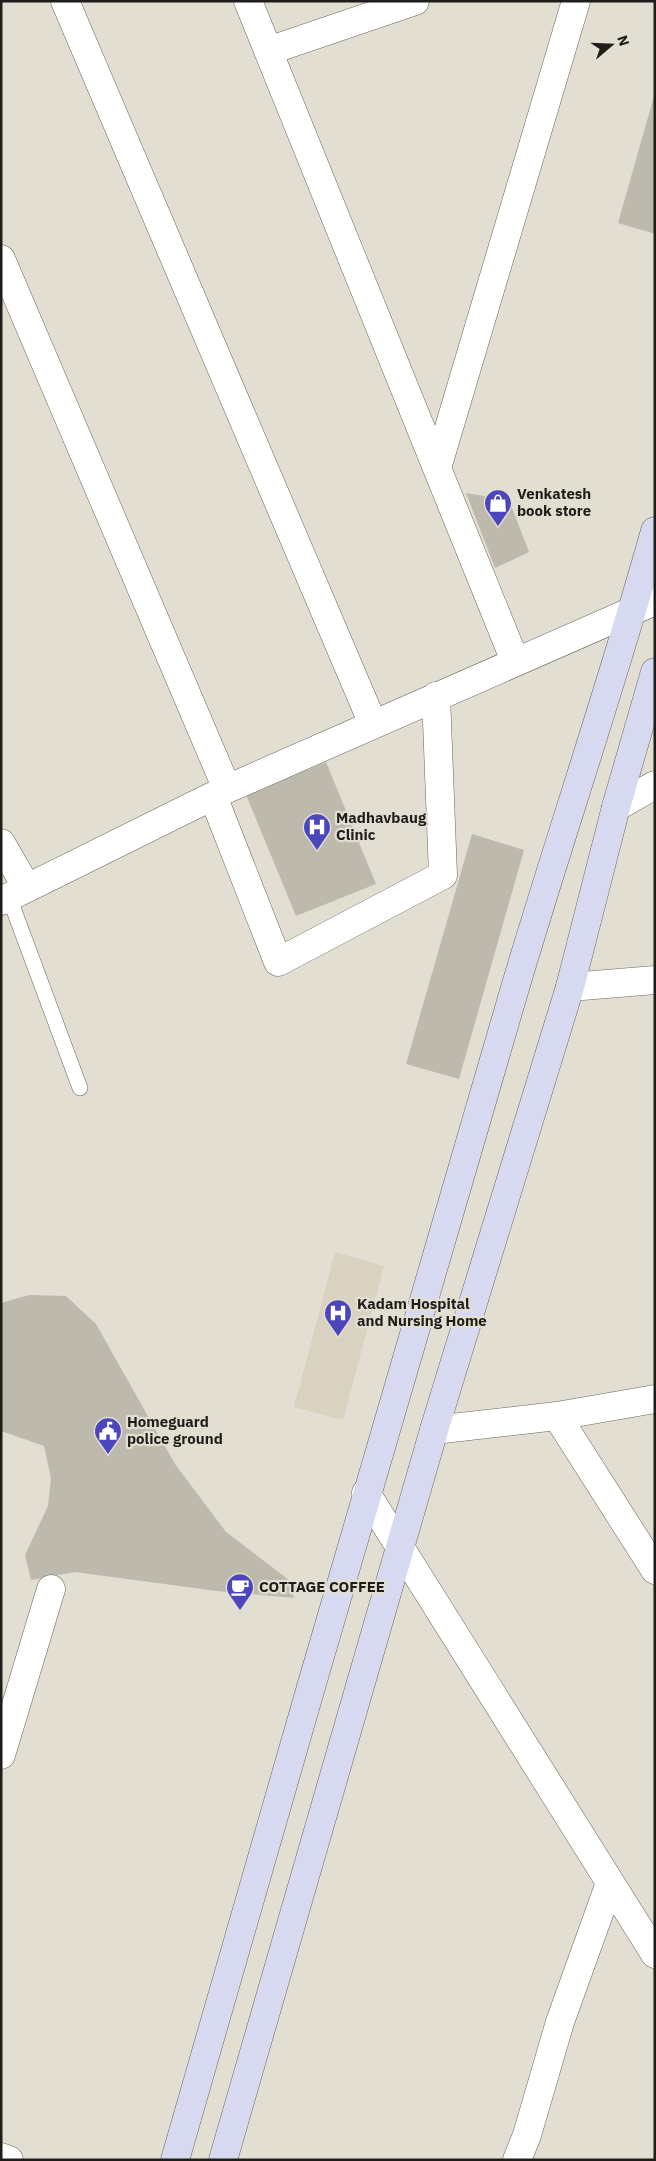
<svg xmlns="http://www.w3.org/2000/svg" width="656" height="2161" font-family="'IBM Plex Sans',sans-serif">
<rect width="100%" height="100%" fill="#e2ded2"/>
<!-- built -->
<path fill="#d9d2c0" d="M335,1252L384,1266L343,1420L294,1407Z"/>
<!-- building -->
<path fill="#bdb9ad" d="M654,96H655V234L618,223Z
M466,493L509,500L529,552L495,568Z
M326,762L376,884L296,916L246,795Z
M472,834L524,850L459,1079L406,1064Z
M29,1295L66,1296L96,1324L175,1464L226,1532L289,1580L294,1598L217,1591L75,1572L31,1580L25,1555L48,1506L51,1478L44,1446L1,1431V1303Z"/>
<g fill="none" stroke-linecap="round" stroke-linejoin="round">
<!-- lane casing -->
<g stroke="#69655b" stroke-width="16">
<path id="lane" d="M9,897L80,1088"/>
</g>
<!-- street casing -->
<g stroke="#69655b" stroke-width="29">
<path id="street" d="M65,1L373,724
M248,1L515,661
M268,51L415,1
M1,259L227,789
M437,468L576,1
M213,796L278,962L443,875L436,696
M616,807L655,785
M1,843L27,888
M1,901L227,789L655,601
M570,987L655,980
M557,1416L655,1570
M434,1430L557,1416L655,1399
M366,1493L655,1954
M1,1755L51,1589
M1,2157L9,2160
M517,2160L527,2135L560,2022L610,1883"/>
</g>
<!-- secondary casing -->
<g stroke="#69655b" stroke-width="29">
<path id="secondary" d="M175,2160C287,1769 400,1378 515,988C560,836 612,685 655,531
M223,2160L434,1430L570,987L616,807L655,672"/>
</g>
<!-- lane -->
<use href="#lane" stroke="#fff" stroke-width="15"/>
<!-- street -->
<use href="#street" stroke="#fff" stroke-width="28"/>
<!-- secondary -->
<use href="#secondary" stroke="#d7d9f1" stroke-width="28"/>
</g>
<!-- icons -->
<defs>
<g id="shop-pin" transform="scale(1.4375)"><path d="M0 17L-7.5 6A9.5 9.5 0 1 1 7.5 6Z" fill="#4c46bd" stroke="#e2ded2"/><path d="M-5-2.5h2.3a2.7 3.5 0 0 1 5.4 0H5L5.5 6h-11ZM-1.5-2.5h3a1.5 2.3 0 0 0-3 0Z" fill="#fff"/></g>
<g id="hospital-pin" transform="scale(1.4375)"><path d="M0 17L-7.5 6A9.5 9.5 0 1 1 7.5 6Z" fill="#4c46bd" stroke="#e2ded2"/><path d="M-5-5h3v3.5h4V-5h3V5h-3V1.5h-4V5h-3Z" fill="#fff"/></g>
<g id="civic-pin" transform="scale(1.4375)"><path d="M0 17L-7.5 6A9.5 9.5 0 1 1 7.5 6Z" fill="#4c46bd" stroke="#e2ded2"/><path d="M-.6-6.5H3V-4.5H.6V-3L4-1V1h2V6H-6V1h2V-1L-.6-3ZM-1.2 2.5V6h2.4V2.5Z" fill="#fff"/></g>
<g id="cafe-pin" transform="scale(1.4375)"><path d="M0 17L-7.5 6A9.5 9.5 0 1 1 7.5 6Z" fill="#4c46bd" stroke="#e2ded2"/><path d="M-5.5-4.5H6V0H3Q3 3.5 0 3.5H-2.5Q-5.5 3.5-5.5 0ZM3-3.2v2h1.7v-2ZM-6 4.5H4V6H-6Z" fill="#fff"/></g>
</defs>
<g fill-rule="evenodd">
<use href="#shop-pin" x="498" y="503"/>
<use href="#hospital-pin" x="317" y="827"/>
<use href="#hospital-pin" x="338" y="1313"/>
<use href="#civic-pin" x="108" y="1431"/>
<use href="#cafe-pin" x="240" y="1587"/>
</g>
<g text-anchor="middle" stroke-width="4.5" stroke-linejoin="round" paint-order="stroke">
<!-- poi labels -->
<g font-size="15" font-weight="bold" fill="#1f1d19" stroke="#e2ded2" text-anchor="start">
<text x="517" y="499">Venkatesh<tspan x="517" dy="17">book store</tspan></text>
<text x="336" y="823">Madhavbaug<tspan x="336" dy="17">Clinic</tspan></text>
<text x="357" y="1309">Kadam Hospital<tspan x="357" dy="17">and Nursing Home</tspan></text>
<text x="127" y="1427">Homeguard<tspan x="127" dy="17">police ground</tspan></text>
<text x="259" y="1592">COTTAGE COFFEE</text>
</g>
</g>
<!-- border -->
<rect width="656" height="2161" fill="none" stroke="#1f1d19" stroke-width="5"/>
<!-- north arrow -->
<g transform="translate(611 45) rotate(71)" stroke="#e2ded2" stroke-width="4" paint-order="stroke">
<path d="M0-4L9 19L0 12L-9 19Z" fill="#1f1d19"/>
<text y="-8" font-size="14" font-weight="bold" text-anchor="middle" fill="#1f1d19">N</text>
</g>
</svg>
